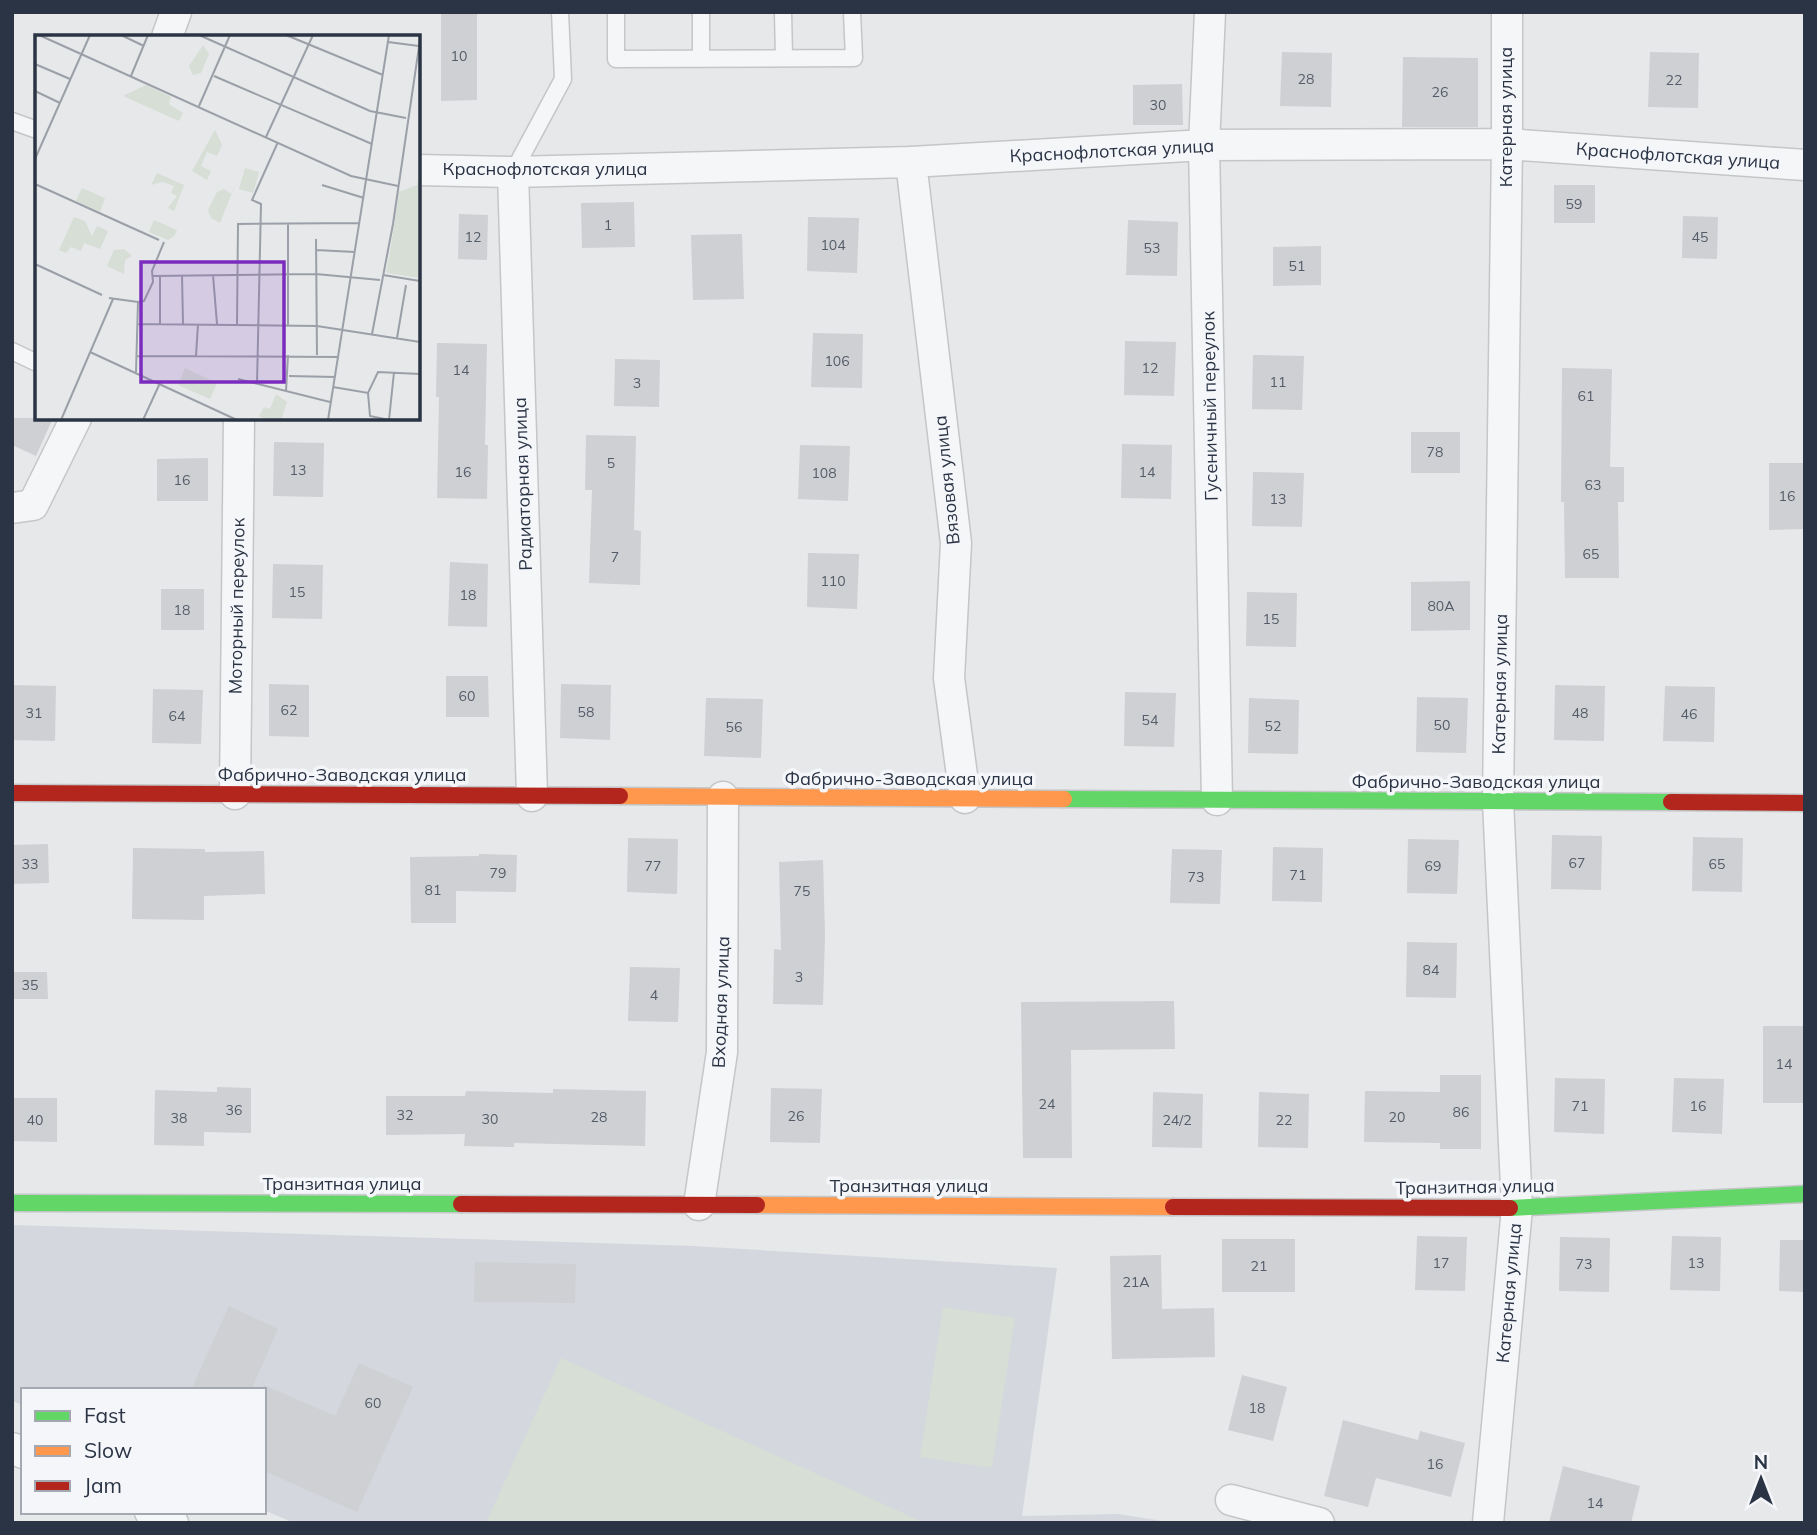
<svg xmlns="http://www.w3.org/2000/svg" width="1817" height="1535" font-family="Mulish,sans-serif">
<rect width="100%" height="100%" fill="#e6e8ea"/>
<!-- built -->
<path fill="#d4d7dd" d="M12,1225L693,1246L1057,1268L1022,1516L1118,1514L1175,1523H294L264,1510V1390H23V1405L12,1401Z"/>
<!-- garden -->
<path fill="#d6ded6" d="M943,1307L1015,1318L992,1468L920,1457Z
M561,1358L925,1523H486Z"/>
<!-- building -->
<path fill="#ced0d3" d="M441,12H477V100L441,101Z
M1282,52L1332,53L1331,107L1280,106Z
M1650,52L1699,53L1698,108L1648,107Z
M1403,57L1478,58V127H1402Z
M1182,84L1183,125H1133V85Z
M1554,185H1595V223H1554Z
M634,202L635,247L582,248L581,203Z
M459,214L488,215L487,260L458,259Z
M1683,216L1718,217L1717,259L1682,258Z
M808,217L859,218L857,273L807,271Z
M1128,220L1178,222L1177,276L1126,275Z
M742,234L744,299L693,300L691,235Z
M1321,246V285L1273,286V247Z
M813,333L863,334L862,388L811,387Z
M1125,341L1176,342L1174,396L1124,395Z
M437,343L487,344L485,445H488L487,499L437,498L439,397H436Z
M1253,355L1304,356L1302,410L1252,409Z
M615,359L660,360L659,407L614,406Z
M1562,368L1612,369L1610,467H1624V502H1618L1619,578H1565L1564,502H1561Z
M12,418H53L36,456L12,445Z
M1411,432H1460V473H1411Z
M586,435L636,436L634,530L641,531L640,585L589,583L592,490H585Z
M274,442L324,443L323,497L273,496Z
M1122,444L1172,445L1171,499L1121,498Z
M800,445L850,446L848,501L798,499Z
M208,458V501H157V459Z
M1769,463H1805V529L1769,530Z
M1253,472L1304,473L1302,527L1252,526Z
M808,553L859,554L857,609L807,607Z
M450,562L488,564L487,627L448,626Z
M273,564L323,565L322,619L272,618Z
M1470,581V630L1411,631V582Z
M161,589H204V630H161Z
M1247,592L1297,593L1296,647L1246,646Z
M446,676H488L489,717H446Z
M269,684L309,685V737L269,736Z
M561,684L611,685L610,740L560,738Z
M12,685L56,686L55,741L12,740Z
M1555,685L1605,686L1604,741L1554,740Z
M1665,686L1715,687L1714,742L1663,741Z
M153,689L203,690L201,744L152,743Z
M1125,692L1176,693L1174,747L1124,746Z
M1417,697L1468,698L1466,753L1416,752Z
M706,698L763,699L761,758L704,756Z
M1249,698L1299,700L1298,754L1248,753Z
M1552,835L1602,836L1601,890L1551,889Z
M1693,837L1743,838L1742,892L1692,891Z
M628,838L678,839L677,894L627,892Z
M1408,839L1459,840L1457,894L1407,893Z
M48,844L49,883L12,884V845Z
M1273,847L1323,848L1322,902L1272,901Z
M133,848L205,849V852L264,851L265,894L204,896V920L132,919Z
M1172,849L1222,850L1220,904L1170,903Z
M479,854L517,855L516,892L456,891V923H411L410,857L479,856Z
M823,860L825,935L823,1005L773,1004L774,949L781,950L779,862Z
M1407,942L1457,943L1456,998L1406,997Z
M630,967L680,968L678,1022L628,1021Z
M12,972H47L48,999H12Z
M1174,1001L1175,1049L1071,1050L1072,1158H1023L1021,1002Z
M1763,1026H1805V1103H1763Z
M1440,1075H1481V1149H1440V1143L1364,1142L1365,1091L1440,1092Z
M1555,1078L1605,1079L1604,1134L1554,1132Z
M1674,1078L1724,1079L1722,1134L1672,1132Z
M217,1087L251,1088V1133L204,1132V1146L154,1145L155,1090L217,1092Z
M771,1088L822,1089L820,1143L770,1142Z
M553,1089L646,1091L645,1146L514,1143V1147L464,1146L465,1134L386,1135V1096H465L466,1091L553,1093Z
M1153,1092L1203,1094L1202,1148L1152,1147Z
M1259,1092L1309,1094L1308,1148L1258,1147Z
M12,1098H57V1142L12,1141Z
M1417,1236L1467,1237L1465,1291L1415,1290Z
M1672,1236L1721,1237L1720,1291L1670,1290Z
M1560,1237L1610,1238L1609,1292L1559,1291Z
M1222,1239H1295V1292H1222Z
M1780,1240H1805V1292L1779,1291Z
M1161,1255L1162,1309L1214,1308L1215,1357L1112,1359L1110,1256Z
M475,1262L576,1264L575,1303L474,1302Z
M229,1306L278,1329L251,1390H191Z
M359,1363L413,1387L357,1512L264,1471V1385L335,1416Z
M1242,1375L1287,1387L1273,1441L1228,1430Z
M1343,1420L1418,1440L1420,1431L1465,1443L1451,1497L1376,1478L1368,1507L1324,1496Z
M1563,1466L1640,1486L1631,1523H1549Z"/>
<g fill="none" stroke-linecap="round" stroke-linejoin="round">
<!-- lane casing -->
<g stroke="#c4c6c8" stroke-width="19">
<path id="lane" d="M616,12V59L854,58L852,12
M701,12V59
M783,12L784,58
M12,121L37,130
M513,172L563,79L560,12
M12,351L37,363"/>
</g>
<!-- street casing -->
<g stroke="#c4c6c8" stroke-width="33">
<path id="street" d="M1210,12L1204,145L1217,800
M167,37L176,12
M911,162L956,543L949,678L965,798
M418,170L513,172L911,162L1204,145L1507,144L1805,165
M513,172L532,796
M12,508L33,505L76,418
M235,794L239,418
M699,1205L722,1052L723,797
M12,1448L23,1453
M1231,1500L1319,1523
M150,1512L173,1523
M1488,1523L1517,1208L1498,801L1507,144V12"/>
</g>
<!-- fast casing -->
<g stroke="#c4c6c8" stroke-width="19">
<path id="fast" d="M1064,799L1671,802
M12,1203L461,1204
M1510,1208L1805,1194"/>
</g>
<!-- slow casing -->
<g stroke="#c4c6c8" stroke-width="19">
<path id="slow" d="M620,796L1064,799
M757,1205L1173,1207"/>
</g>
<!-- jam casing -->
<g stroke="#c4c6c8" stroke-width="19">
<path id="jam" d="M12,793L620,796
M1671,802L1805,803
M461,1204L757,1205
M1173,1207L1510,1208"/>
</g>
<!-- lane -->
<use href="#lane" stroke="#f5f6f7" stroke-width="16"/>
<!-- street -->
<use href="#street" stroke="#f5f6f7" stroke-width="30"/>
<!-- fast -->
<use href="#fast" stroke="#63d668" stroke-width="16"/>
<!-- slow -->
<use href="#slow" stroke="#ff974d" stroke-width="16"/>
<!-- jam -->
<use href="#jam" stroke="#b3261e" stroke-width="16"/>
</g>
<g text-anchor="middle" stroke-width="7" stroke-linejoin="round" paint-order="stroke">
<!-- number labels -->
<g font-size="14" fill="#545c69">
<text x="459" y="61">10</text>
<text x="1306" y="84">28</text>
<text x="1674" y="85">22</text>
<text x="1440" y="97">26</text>
<text x="1158" y="110">30</text>
<text x="1574" y="209">59</text>
<text x="608" y="230">1</text>
<text x="473" y="242">12</text>
<text x="1700" y="242">45</text>
<text x="833" y="250">104</text>
<text x="1152" y="253">53</text>
<text x="1297" y="271">51</text>
<text x="837" y="366">106</text>
<text x="1150" y="373">12</text>
<text x="461" y="375">14</text>
<text x="1278" y="387">11</text>
<text x="637" y="388">3</text>
<text x="1586" y="401">61</text>
<text x="1435" y="457">78</text>
<text x="611" y="468">5</text>
<text x="298" y="475">13</text>
<text x="463" y="477">16</text>
<text x="1147" y="477">14</text>
<text x="824" y="478">108</text>
<text x="182" y="485">16</text>
<text x="1593" y="490">63</text>
<text x="1787" y="501">16</text>
<text x="1278" y="504">13</text>
<text x="1591" y="559">65</text>
<text x="615" y="562">7</text>
<text x="833" y="586">110</text>
<text x="297" y="597">15</text>
<text x="468" y="600">18</text>
<text x="1441" y="611">80А</text>
<text x="182" y="615">18</text>
<text x="1271" y="624">15</text>
<text x="467" y="701">60</text>
<text x="289" y="715">62</text>
<text x="586" y="717">58</text>
<text x="34" y="718">31</text>
<text x="1580" y="718">48</text>
<text x="1689" y="719">46</text>
<text x="177" y="721">64</text>
<text x="1150" y="725">54</text>
<text x="1442" y="730">50</text>
<text x="1273" y="731">52</text>
<text x="734" y="732">56</text>
<text x="1577" y="868">67</text>
<text x="30" y="869">33</text>
<text x="1717" y="869">65</text>
<text x="653" y="871">77</text>
<text x="1433" y="871">69</text>
<text x="498" y="878">79</text>
<text x="1298" y="880">71</text>
<text x="1196" y="882">73</text>
<text x="433" y="895">81</text>
<text x="802" y="896">75</text>
<text x="1431" y="975">84</text>
<text x="799" y="982">3</text>
<text x="30" y="990">35</text>
<text x="654" y="1000">4</text>
<text x="1784" y="1069">14</text>
<text x="1047" y="1109">24</text>
<text x="1580" y="1111">71</text>
<text x="1698" y="1111">16</text>
<text x="234" y="1115">36</text>
<text x="1461" y="1117">86</text>
<text x="405" y="1120">32</text>
<text x="796" y="1121">26</text>
<text x="599" y="1122">28</text>
<text x="1397" y="1122">20</text>
<text x="179" y="1123">38</text>
<text x="490" y="1124">30</text>
<text x="35" y="1125">40</text>
<text x="1177" y="1125">24/2</text>
<text x="1284" y="1125">22</text>
<text x="1441" y="1268">17</text>
<text x="1696" y="1268">13</text>
<text x="1584" y="1269">73</text>
<text x="1259" y="1271">21</text>
<text x="1136" y="1287">21А</text>
<text x="373" y="1408">60</text>
<text x="1257" y="1413">18</text>
<text x="1435" y="1469">16</text>
<text x="1595" y="1508">14</text>
</g>
<!-- street labels -->
<g font-size="18" fill="#2b3445" stroke="#f4f6f9">
<text transform="translate(1506 117) rotate(-90)" y="6">Катерная улица</text>
<text transform="translate(1112 151) rotate(-3)" y="6">Краснофлотская улица</text>
<text transform="translate(1678 156) rotate(4)" y="6">Краснофлотская улица</text>
<text x="545" y="175">Краснофлотская улица</text>
<text transform="translate(1210 406) rotate(-91)" y="6">Гусеничный переулок</text>
<text transform="translate(947 480) rotate(-96)" y="6">Вязовая улица</text>
<text transform="translate(523 484) rotate(-92)" y="6">Радиаторная улица</text>
<text transform="translate(237 606) rotate(-89)" y="6">Моторный переулок</text>
<text transform="translate(1500 684) rotate(-89)" y="6">Катерная улица</text>
<text x="342" y="781">Фабрично-Заводская улица</text>
<text x="909" y="785">Фабрично-Заводская улица</text>
<text x="1476" y="788">Фабрично-Заводская улица</text>
<text transform="translate(721 1002) rotate(-88)" y="6">Входная улица</text>
<text x="342" y="1190">Транзитная улица</text>
<text x="909" y="1192">Транзитная улица</text>
<text transform="translate(1475 1187) rotate(-1)" y="6">Транзитная улица</text>
<text transform="translate(1509 1293) rotate(-85)" y="6">Катерная улица</text>
</g>
</g>
<!-- overview -->
<g transform="translate(35 35)">
<rect width="385" height="385" fill="#e6e8ea"/>
<path d="M111,50L136,62L134,69L148,78L144,86L88,61ZM180,95L187,110L182,121L172,117L166,131L176,136L172,145L157,136ZM385,135V243L352,238L364,157L382,150ZM122,138L149,150L139,176L133,173L142,161L136,158L139,151L128,147L116,150ZM47,153L70,163L65,177L41,166ZM39,182L50,186L57,201L62,191L73,196L65,214L49,208L46,216L36,212L31,218L24,215ZM119,185L142,195L139,201L133,205L114,197ZM89,214L97,221L90,225L89,239L72,231L79,215Z" fill="#d6ded6"/>
<path d="M367,158L385,171V183L366,181L362,175ZM362,181L365,187L357,237H351Z" fill="#d6ded6"/>
<path d="M168,10L174,19L166,38L158,40L154,31ZM210,133L224,137L218,158L204,154ZM201,148L185,188L176,183L173,175L182,157L189,154L196,159ZM150,333L182,348L175,364L143,350ZM241,359L252,367L246,385H230L224,381L229,372L235,374Z" fill="#d6ded6"/>
<path fill="none" stroke="#9ba0a8" stroke-width="2" d="M4,0L316,141L363,151M86,0L109,11M164,0L335,76L371,83M251,0L348,40M353,7L384,11M0,29L35,44M96,41L113,0M179,41L337,109M0,56L25,68M164,71L195,0M231,102L278,0M0,124L55,0M0,149L124,205M287,150L329,163M253,188V290M281,204L282,320M281,215L320,217M0,229L67,260M147,240L148,289M178,240L182,289M348,240L385,246M118,241L281,239L345,245M74,263L103,267M103,267L109,266L118,247L117,236L129,207M102,289L282,291L385,307M125,289V240M202,289L203,189L325,188M337,299L358,189L385,5M362,303L371,250M55,317L202,385M102,321L303,322M161,321L163,289M101,337L103,267M254,341L300,342M203,344L295,367M222,349L226,169L217,165L243,107M298,352L333,358L343,337L385,339M251,356L253,320M333,358L335,381L354,385M26,385L78,264M108,385L125,348M293,385L354,0M354,385L359,337"/>
<path fill="#7b2cbf" fill-opacity="0.15" stroke="#7b2cbf" stroke-width="3.5" d="M106,227H249V347H106Z"/>
<rect width="385" height="385" fill="none" stroke="#2b3445" stroke-width="3.5"/>
</g>
<!-- border -->
<rect width="1817" height="1535" fill="none" stroke="#2b3445" stroke-width="28"/>
<!-- legend -->
<rect x="21" y="1388" width="245" height="126" fill="#f4f6f9" stroke="#a4a8b1" stroke-width="2"/>
<rect x="35" y="1411" width="35" height="10" fill="#63d668" stroke="#a4a8b1" stroke-width="2"/>
<text x="84" y="1423" font-size="21" fill="#2b3445">Fast</text>
<rect x="35" y="1446" width="35" height="10" fill="#ff974d" stroke="#a4a8b1" stroke-width="2"/>
<text x="84" y="1458" font-size="21" fill="#2b3445">Slow</text>
<rect x="35" y="1481" width="35" height="10" fill="#b3261e" stroke="#a4a8b1" stroke-width="2"/>
<text x="84" y="1493" font-size="21" fill="#2b3445">Jam</text>
<!-- north arrow -->
<g transform="translate(1761 1479)" stroke="#f4f6f9" stroke-width="5" paint-order="stroke">
<path d="M0-5L12 26L0 18L-12 26Z" fill="#2b3445"/>
<text y="-10" font-size="19" font-weight="bold" text-anchor="middle" fill="#2b3445">N</text>
</g>
</svg>
